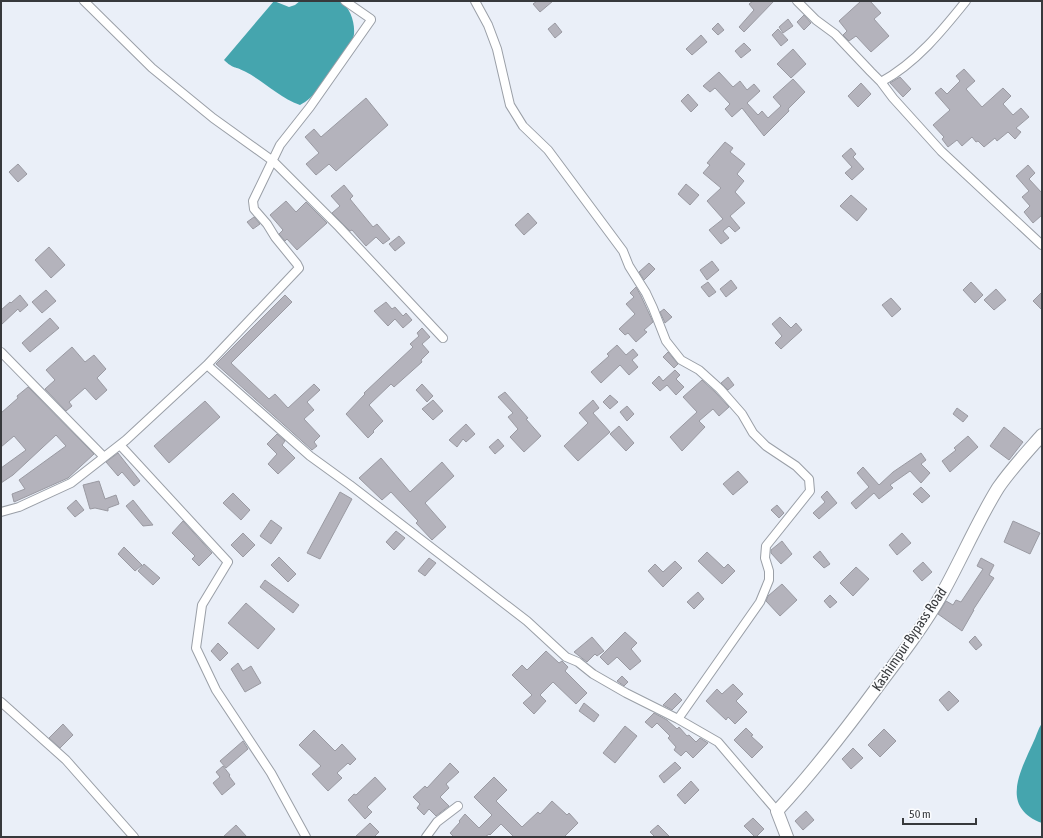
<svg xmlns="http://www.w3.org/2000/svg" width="1043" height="838" font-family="'Asap Condensed',sans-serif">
<rect width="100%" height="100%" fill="#eaeff8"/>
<!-- water -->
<path fill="#45a5ae" d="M274,1L289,7L295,5L300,1H340C350,7 355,22 354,34C353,48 321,88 310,98C307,101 303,103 300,105C280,98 265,82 246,72C235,66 233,69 224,60Z
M1042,723V823C1000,807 1020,772 1033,743C1036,737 1038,729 1042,723Z"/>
<!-- building -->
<path fill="#b4b3bc" stroke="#9a9aa2" d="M537,1H553L540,12L533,4Z
M753,1H774L744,32L739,27L754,10L749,4Z
M861,1H870L881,13L874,19L889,36L871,52L856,36L849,41L843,35L847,31L839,21Z
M804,15L811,23L804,30L797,22Z
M788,19L793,26L783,33L779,27Z
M555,23L562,32L555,38L548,29Z
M718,23L724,30L718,35L712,29Z
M778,29L788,40L781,46L772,35Z
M701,35L707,42L692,55L686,49Z
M744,43L751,50L741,58L735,51Z
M793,49L806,64L791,78L777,64Z
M964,69L975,81L966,89L982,107L1003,88L1011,96L1003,104L1013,115L1021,108L1029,117L1016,128L1021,132L1015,139L1008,132L997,141L995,138L984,147L978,141L976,142L972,137L962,146L957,140L948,147L942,139L944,137L933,125L950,110L935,93L941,88L947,94L960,81L956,76Z
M719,72L733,87L740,81L747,90L754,84L760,91L747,103L758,115L762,111L768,118L781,106L773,97L793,79L805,92L788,109L789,111L764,136L742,108L732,117L725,109L730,104L715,88L710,92L703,86Z
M900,77L911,89L903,97L890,83Z
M861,83L871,94L858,107L848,96Z
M688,94L698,105L691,112L681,101Z
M366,98L388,125L336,171L329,164L316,175L306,164L319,153L305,137L314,129L321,137Z
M725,142L733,148L730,152L745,164L737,174L744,181L735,192L745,203L730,216L740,228L735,232L729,226L723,231L729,238L721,244L709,230L723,219L707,201L721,188L703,173L710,165L707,163Z
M851,148L856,154L853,157L864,169L852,180L845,173L852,167L842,156Z
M18,164L27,174L18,182L9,172Z
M1028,165L1035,173L1029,179L1042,193V215L1033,223L1024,212L1030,206L1022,197L1029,191L1016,176Z
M686,184L699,195L690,205L678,194Z
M344,185L353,196L350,199L373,227L377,224L390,239L383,244L376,237L366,246L352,230L350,231L332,213L340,206L331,196Z
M851,195L867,209L857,221L840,206Z
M286,201L296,212L306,202L327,223L297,250L287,239L285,241L279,234L283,230L270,215Z
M528,213L537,223L524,235L515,225Z
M254,217L260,224L253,229L247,222Z
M399,236L405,243L395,251L389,244Z
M49,247L65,265L51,278L35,260Z
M712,261L719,270L707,280L700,270Z
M649,263L655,269L644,280L639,272Z
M731,280L737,288L726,297L720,289Z
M708,282L716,292L709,297L701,287Z
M971,282L983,295L975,303L963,290Z
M636,287L641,296L653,322L644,330L647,332L636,342L628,333L625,335L619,329L635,314L626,304L634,297L630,293Z
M996,289L1006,300L994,310L984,300Z
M46,290L56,301L42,313L32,302Z
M1042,292V310L1033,301Z
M20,295L28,305L20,312L18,309L1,325V310L10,302L11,303Z
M285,295L292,302L231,363L269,399L275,394L288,408L314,384L320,390L307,402L314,410L304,419L320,436L314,442L317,446L312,450L216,364Z
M891,298L901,309L892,317L882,305Z
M386,302L392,309L395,307L403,316L406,313L412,320L403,328L395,319L388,326L374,311Z
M664,309L672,317L665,323L660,312Z
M780,317L791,328L796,323L802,330L781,349L775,343L782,336L772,324Z
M50,318L59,328L30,352L22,343Z
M422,328L430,337L422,344L429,352L421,360L422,362L394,387L391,384L369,405L383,421L373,431L374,432L368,438L346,414L365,394L364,393L413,347L410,344L419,336L417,333Z
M617,345L626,355L633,349L638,355L632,360L638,367L629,375L620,365L601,383L591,372L609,356L607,354Z
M72,347L85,362L94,355L106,369L97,378L107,390L96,400L85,388L69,402L72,406L66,411L45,389L55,380L46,370Z
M668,352L678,364L674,368L663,357Z
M675,370L680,375L676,379L684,387L676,395L667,385L660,391L652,383L659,376L663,381Z
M728,377L734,385L728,390L721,383Z
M702,380L716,393L729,407L719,416L713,409L699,421L705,427L682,451L670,437L697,412L683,397Z
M422,384L433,396L427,402L416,390Z
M28,387L94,454L68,478L14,502L12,494L25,489L19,480L66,446L56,435L13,475L1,483V468L26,450L14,436L1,447V413L18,398L17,396Z
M505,392L528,418L526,419L541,436L524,452L510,437L518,429L508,417L513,413L498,397Z
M610,395L618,402L610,409L603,402Z
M433,400L443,411L433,420L422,409Z
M593,400L599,408L593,413L610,432L578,461L564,446L588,423L579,413Z
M205,401L220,417L169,463L154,446Z
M627,406L634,414L627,421L620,412Z
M957,408L968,416L963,422L953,414Z
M466,424L475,434L466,442L463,439L457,447L449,440Z
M619,426L634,443L626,451L610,434Z
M1004,427L1023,442L1009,460L990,446Z
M277,434L285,441L282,445L295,458L278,474L268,464L277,454L267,444Z
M968,436L978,447L950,472L942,461L956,450L954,448Z
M498,439L504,446L495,454L489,447Z
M118,453L140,481L134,486L122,472L118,476L106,462Z
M921,453L926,460L921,464L930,473L921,483L910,471L890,485L893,488L879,499L874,493L856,509L851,503L869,487L857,473L863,467L879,485L893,472Z
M381,458L410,492L442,462L454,476L425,503L446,527L432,540L416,523L418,521L391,492L382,500L359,478Z
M738,471L748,482L733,495L723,484Z
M99,481L105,499L116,495L119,504L108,508V511L95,508L90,509L83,485Z
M921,487L930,496L922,503L913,494Z
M827,491L837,503L819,519L813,513L825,502L821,497Z
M340,492L352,499L320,559L307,553Z
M233,493L250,510L241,520L223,503Z
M76,500L84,510L75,517L67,508Z
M133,500L153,525L143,526L126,506Z
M777,505L784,513L779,518L771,510Z
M271,520L282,528L271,544L260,536Z
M183,521L212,553L199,566L192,559L195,556L172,533Z
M1013,521L1040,533L1030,554L1004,542Z
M396,531L405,538L394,550L386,542Z
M243,533L255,545L243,557L231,545Z
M902,533L911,543L897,555L889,545Z
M782,541L792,554L781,564L771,553V550Z
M124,547L142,565L135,571L118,554Z
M820,551L830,564L824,568L813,557Z
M707,552L724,568L728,564L735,571L722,584L698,561Z
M279,557L296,574L288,582L271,565Z
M429,558L436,563L425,576L418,571Z
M981,558L994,565L989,575L994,578L973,610H974L962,631L938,614L946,601L953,605L956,600L961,602L983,569L977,566Z
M675,561L682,568L663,587L648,571L655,564L663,572Z
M923,562L932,572L922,581L913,571Z
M144,564L160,578L153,585L138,571Z
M856,567L869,579L853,596L840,583Z
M265,580L299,605L293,613L260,587Z
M782,584L797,600L780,616L766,601L768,596Z
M698,592L704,599L694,609L687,602Z
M830,595L837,602L830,608L824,601Z
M246,603L275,629L258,649L228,623Z
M625,632L637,643L631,649L641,661L630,670L617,657L608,665L600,657Z
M975,636L982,645L976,650L969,642Z
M592,637L604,651L597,656L595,654L587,662L574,652Z
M218,643L228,653L220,661L211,651Z
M546,651L559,663L562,661L568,667L565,671L587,693L576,704L553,682L540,695L546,701L534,714L523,703L532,695L512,675L522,665L527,670Z
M238,663L243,671L251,666L261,683L245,692L231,669Z
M622,676L628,682L624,686L617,681Z
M733,684L743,694L736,701L747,712L735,724L728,717L726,720L706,701L717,689L722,694Z
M949,691L959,701L948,711L939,700Z
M675,693L682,700L672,710L663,705Z
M584,703L599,715L594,722L579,711Z
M654,713L667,720L677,729L679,727L687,736L689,735L696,742L700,738L708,743L693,758L686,751L681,756L674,750L676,747L668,738L670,736L657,723L652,728L645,722Z
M63,724L73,735L60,748L49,738Z
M625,726L637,736L615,763L603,753Z
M746,728L753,735L751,736L763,747L752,758L734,740Z
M884,729L896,741L880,757L868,745Z
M314,730L335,751L342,744L356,759L350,765L348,763L337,773L342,778L328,791L312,774L321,766L299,745Z
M243,741L248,749L226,768L220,761Z
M853,748L863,758L851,769L842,759Z
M675,762L681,768L664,783L659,776Z
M450,763L459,772L446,784L449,788L440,797L449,806L436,816L429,809L424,815L417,808L420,804L413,797L425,786L427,788Z
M223,766L230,775L229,776L235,784L222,795L213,783L220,777L216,772Z
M375,777L386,789L367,807L372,812L365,819L348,800L354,794L356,795Z
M494,777L507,790L496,801L522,827L538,812L540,814L552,801L567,815L569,813L578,823L564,837H514L501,824L490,835L489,834L485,837H454L450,833L460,822L459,821L465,814L479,828L492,815L474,797Z
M691,781L699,790L685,804L677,795Z
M806,811L814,820L803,830L795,821Z
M753,818L764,829L756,837H755L744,826Z
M370,823L379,832L374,837H355Z
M236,825L247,837H223Z
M658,825L670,837H655L650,832Z"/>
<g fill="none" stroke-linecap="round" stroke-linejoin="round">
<!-- minor casing -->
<g stroke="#9a9fa7" stroke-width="10">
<path id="minor" d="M84,1L152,68L213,118L273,161L339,227L443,338
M475,1L488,25L497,49L510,105L523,126L548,150L623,251L629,266L646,293L653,308L666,341L681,360L699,370L720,389L742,414L753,433L766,446L796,466L809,479L810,491L766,546L765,558L769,571V580L760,602L678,719
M797,1L816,20L835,34L871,72L881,82L893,98L941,151L1042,245
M881,82C916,63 942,31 966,1
M1,352L104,457
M207,365L310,456L350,485L527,621L566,657L578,662L593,674L626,693L678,719L718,742L777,811
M120,445L228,562L202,605L196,648L216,690L271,773L306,837
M1,512L19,507L71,483L126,440L207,365L299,268L297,264L275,237L267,224L254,209L253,201L280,145L310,107L371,20V19L345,1
M1,702L66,760L134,837
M426,837L437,822L458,806"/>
</g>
<!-- secondary casing -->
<g stroke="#9a9fa7" stroke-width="14">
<path id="secondary" d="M787,837L777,811C815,770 848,727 881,682C903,653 925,624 943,592C962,558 977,522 998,488C1011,469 1027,452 1042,435"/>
</g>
<!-- minor -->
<use href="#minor" stroke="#fff" stroke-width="8"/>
<!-- secondary -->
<use href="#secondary" stroke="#fff" stroke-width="12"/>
</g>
<g text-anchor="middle" stroke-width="3.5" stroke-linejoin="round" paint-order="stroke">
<!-- street labels -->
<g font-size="14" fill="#37393c" stroke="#fbfcfe">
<text transform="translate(909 639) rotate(-56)" y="5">Kashimpur Bypass Road</text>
</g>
</g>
<!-- border -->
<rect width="1043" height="838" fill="none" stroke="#37393c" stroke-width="4"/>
<!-- scale -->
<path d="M903 818v6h73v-6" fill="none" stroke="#37393c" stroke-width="2"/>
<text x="909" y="818" font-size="12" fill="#37393c" stroke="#fbfcfe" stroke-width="3" paint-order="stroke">50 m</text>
</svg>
